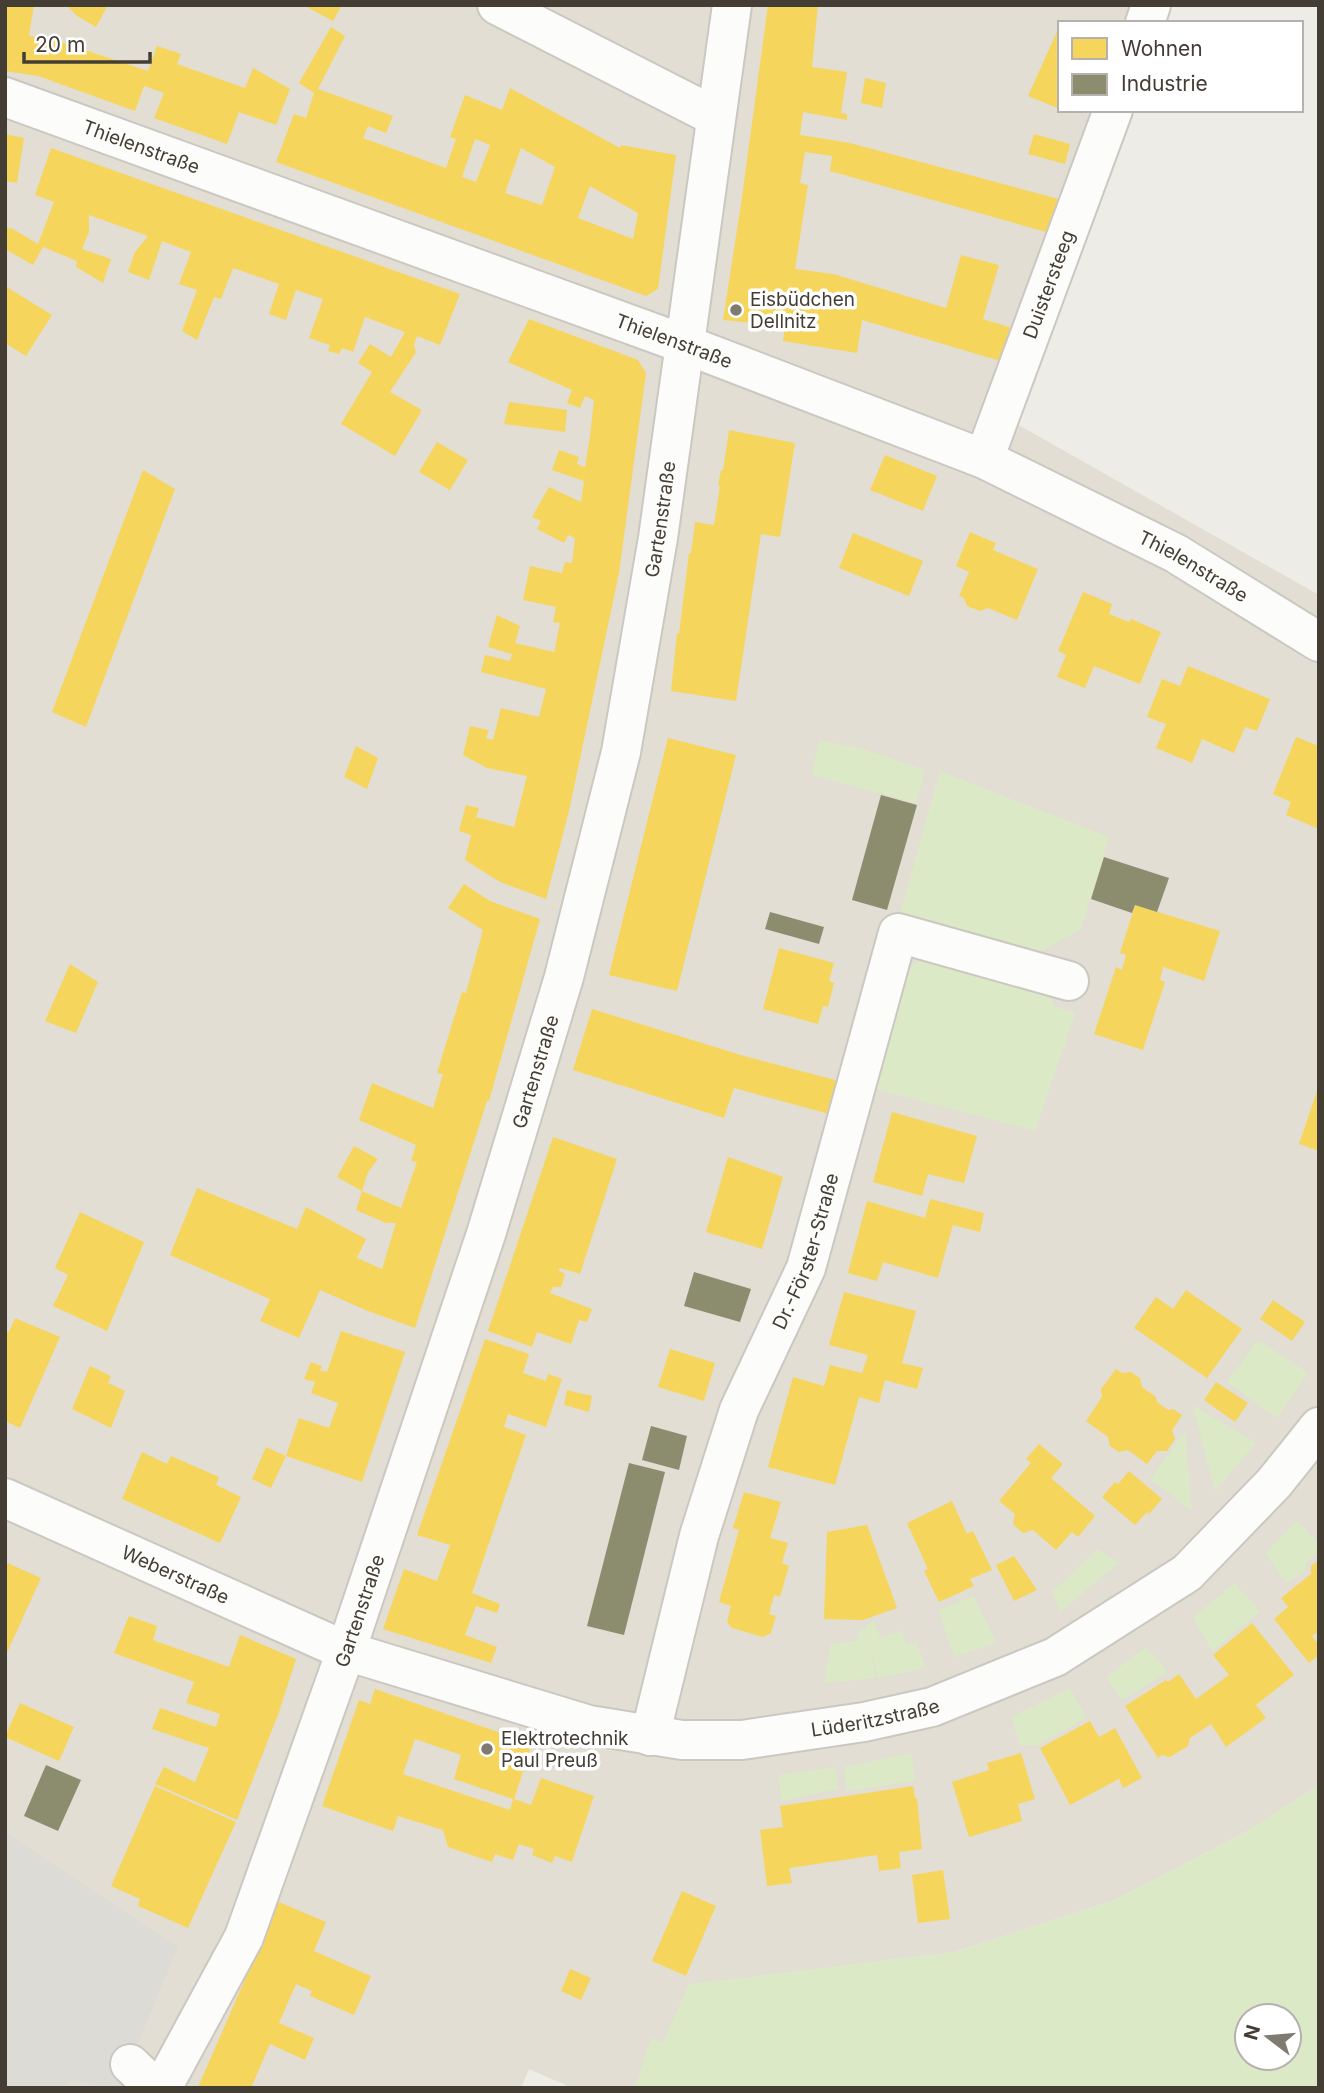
<svg xmlns="http://www.w3.org/2000/svg" width="1324" height="2093" font-family="Inter,sans-serif">
<rect width="100%" height="100%" fill="#eeece6"/>
<!-- residential -->
<path fill="#e2ded3" d="M5,5H1151L1145,23H1060V110H1113L1001,415L1319,595V1785L1244,1833L1115,1900L954,1952L849,1965L663,2043L651,2039L635,2088H572L529,2069L521,2088H5Z"/>
<!-- green -->
<path fill="#dce9c6" fill-rule="evenodd" d="M819,740L864,749L925,770L916,803L812,775Z
M940,771L1109,837L1081,929L1033,956L900,914Z
M932,953L1047,989L1055,1007L1075,1013L1035,1131L875,1089L908,968Z
M1258,1340L1308,1373L1277,1418L1227,1382Z
M1193,1405L1256,1443L1215,1491Z
M1185,1431L1192,1511L1150,1479Z
M1297,1520L1319,1543V1550L1306,1563L1305,1572L1286,1583L1265,1553Z
M1098,1549L1119,1563L1060,1612L1052,1592Z
M1235,1583L1260,1612L1212,1651L1193,1617Z
M974,1596L996,1643L954,1657L939,1610Z
M874,1621L880,1637L902,1631L906,1644L916,1642L926,1668L878,1678L871,1647L875,1678L824,1683L831,1644L857,1641L860,1628L867,1629V1624Z
M1146,1647L1168,1672L1122,1700L1106,1677Z
M1070,1688L1086,1718L1038,1745L1021,1746L1011,1717Z
M911,1753L915,1781L847,1791L844,1767Z
M835,1767L838,1789L781,1801L779,1775Z
M1319,1785V2088H635L651,2038L663,2043L689,1984L954,1952L1115,1900L1244,1833ZM1247,2016H1289V2058H1247Z"/>
<!-- parking -->
<path fill="#dddbd6" d="M5,1832L178,1947L119,2088H100L71,2079L65,2088H5Z"/>
<!-- homes -->
<path fill="#f6d55c" fill-rule="evenodd" d="M5,5H34L29,36L52,39L148,71L157,46L181,54L177,64L245,88L253,68L290,89L276,125L239,112L227,144L154,118L164,93L144,86L135,111L38,76L5,71Z
M66,5H108L96,27L77,16Z
M303,5H342L333,21Z
M768,5H818L812,67L847,72L841,113L847,114V120L803,112L800,135L850,143L1066,201L1053,234L830,171L832,156L805,152L800,183L808,185L795,269L833,274L946,308L961,255L999,265L983,319L1018,330L1007,363L862,320L857,353L783,341L785,326L723,320L741,204Z
M1060,25V109L1028,96Z
M331,27L345,36L318,89L393,116L386,133L368,126L363,138L446,168L456,139L450,137L465,95L502,110L510,88L620,148L621,145L676,155L658,289L646,296L276,162L294,114L306,118L314,93L299,83ZM475,139L490,145L476,182L462,177ZM521,148L555,167L542,205L505,193ZM590,186L638,213L633,239L578,218Z
M865,78L886,83L882,108L861,103Z
M5,134L24,138L17,183L5,181Z
M1034,134L1070,144L1065,164L1028,154Z
M51,148L460,294L440,345L417,336L414,345L416,352L390,392L422,410L395,456L341,424L372,372L358,363L370,344L391,357L405,332L365,317L353,352L342,348L339,354L328,351L330,345L309,338L323,299L296,290L286,320L269,314L279,284L233,268L221,299L214,297L197,340L182,331L197,290L179,284L191,252L162,241L149,280L128,272L135,252L148,236L89,215V232L82,249L111,259L103,283L76,267L77,261L43,247L33,265L5,249V227L13,229L38,244L54,202L35,195Z
M5,286L52,315L26,356L5,343Z
M529,319L638,360L646,373L619,573L569,811L546,899L500,882L465,860L471,835L459,831L466,805L479,808L476,817L514,827L527,776L487,768L463,755L470,726L489,730L486,738L493,740L501,708L539,717L546,689L481,672L485,655L510,661L512,654L488,647L497,615L520,626L515,643L554,652L560,623L553,622L556,607L523,600L530,566L562,573L565,562L572,563L575,538L568,535L564,543L537,529L541,521L532,517L549,487L581,502L584,481L552,470L559,450L579,457L577,464L585,467L590,436L594,400L585,396L580,408L567,403L572,390L508,362Z
M509,402L567,410L565,432L504,424Z
M729,430L795,443L780,537L761,534L736,701L671,691L677,633L679,634L689,553H691L695,522L714,525L720,486H718L721,470H723Z
M437,442L468,460L450,490L419,472Z
M885,455L937,476L923,511L870,490Z
M143,470L175,489L86,727L52,712Z
M970,532L996,543L993,550L1038,569L1017,620L988,608L980,611L967,606L964,598L959,596L969,572L956,566Z
M853,533L923,561L909,596L839,568Z
M1083,592L1112,604L1109,614L1129,622L1131,619L1161,632L1140,684L1094,666L1085,688L1057,677L1066,655L1058,651Z
M1188,666L1270,699L1257,731L1245,727L1234,753L1202,739L1192,763L1156,748L1166,724L1147,717L1162,679L1180,686Z
M1296,737L1319,746V829L1286,815L1291,802L1273,794Z
M668,738L736,755L677,991L609,975Z
M356,746L378,758L367,789L344,777Z
M464,884L490,901L540,919L489,1101H487L415,1328L368,1311L320,1290L299,1338L260,1321L270,1299L170,1255L197,1188L297,1229L306,1207L366,1239L357,1258L382,1269L396,1223H386L356,1210L362,1191L401,1208L417,1162L411,1161L416,1145L359,1120L372,1083L433,1108L443,1074L437,1073L462,992L466,993L483,930L448,908Z
M1135,905L1220,931L1204,981L1163,967L1160,980L1165,982L1143,1050L1094,1034L1116,967L1122,970L1126,955L1120,953Z
M779,948L834,963L829,981L834,983L828,1007L823,1006L818,1024L763,1009Z
M70,964L98,982L76,1033L45,1021Z
M592,1009L744,1056L839,1081L829,1114L734,1088L724,1118L573,1070Z
M1318,1088H1319V1151L1299,1144Z
M892,1112L977,1136L964,1183L928,1174L922,1196L873,1182Z
M553,1137L617,1159L580,1274L560,1268L558,1270L565,1274L561,1287H553L550,1293L592,1309L587,1322L579,1320L571,1344L537,1332L532,1347L488,1331Z
M354,1146L378,1159L368,1172L362,1191L337,1177Z
M728,1157L783,1177L762,1249L706,1232Z
M930,1199L984,1213L980,1232L953,1225L938,1278L883,1262L877,1281L848,1273L867,1201L925,1218Z
M80,1212L144,1242L107,1331L53,1306L68,1275L55,1268Z
M1186,1290L1242,1329L1207,1378L1134,1328L1156,1297L1173,1309Z
M844,1292L916,1311L902,1363L923,1368L917,1389L885,1380L879,1403L859,1397L835,1485L768,1467L793,1377L824,1386L830,1365L862,1373L868,1355L829,1345Z
M1273,1300L1305,1322L1292,1341L1260,1319Z
M15,1318L60,1337L20,1428L5,1421V1330L9,1332Z
M341,1331L405,1352L362,1482L286,1456L299,1418L329,1428L338,1403L311,1393L315,1382L304,1379L311,1362L322,1366L320,1370L327,1372Z
M485,1339L529,1354L523,1373L546,1381L548,1374L562,1379L546,1427L508,1414L504,1427L526,1435L472,1593L500,1604L497,1613L476,1606L465,1635L497,1647L491,1663L383,1629L404,1569L437,1581L450,1545L417,1535Z
M670,1349L715,1363L704,1401L658,1387Z
M90,1366L111,1376L108,1383L125,1391L111,1428L72,1409Z
M1116,1369L1122,1373L1131,1372L1140,1378L1142,1387L1156,1397L1157,1402L1168,1410L1173,1409L1182,1415L1172,1430L1175,1439L1167,1451H1157L1147,1464L1128,1450L1119,1452L1110,1446L1108,1437L1086,1421L1102,1397L1101,1389Z
M1216,1382L1248,1403L1235,1422L1204,1400Z
M567,1390L592,1396L589,1412L564,1405Z
M1039,1444L1063,1464L1051,1478L1095,1516L1078,1537L1072,1532L1056,1550L1033,1530L1023,1533L1013,1524L1015,1514L999,1501L1031,1463L1026,1459Z
M266,1447L286,1456L271,1488L252,1479Z
M142,1452L167,1464L171,1456L219,1477L216,1485L241,1497L220,1543L122,1499Z
M1129,1471L1162,1499L1149,1514L1147,1512L1135,1525L1102,1497L1115,1482L1118,1484Z
M744,1492L781,1502L770,1538L788,1543L782,1563L789,1566L780,1597L774,1595L769,1614L776,1616L771,1633L763,1637L732,1628L727,1622L731,1606L719,1602L739,1530L733,1528Z
M952,1501L967,1534L973,1531L992,1570L970,1579L974,1586L939,1602L924,1571L928,1569L907,1523Z
M867,1525L897,1608L863,1620L824,1619L827,1532Z
M1014,1556L1037,1590L1014,1601L996,1565Z
M1319,1560V1631L1312,1636L1319,1645V1655L1309,1663L1274,1619L1288,1607L1281,1598L1311,1574V1566Z
M5,1562L41,1578L5,1657Z
M129,1616L157,1626L153,1640L229,1667L240,1635L296,1659L279,1712L237,1820L155,1784L164,1767L195,1782L209,1748L152,1729L160,1708L216,1727L220,1714L186,1703L194,1682L114,1653Z
M1252,1623L1294,1675L1256,1705L1266,1718L1226,1747L1211,1724L1190,1738L1188,1746L1170,1757L1162,1755L1158,1758L1125,1706L1166,1680L1168,1682L1179,1674L1196,1699L1229,1675L1213,1655Z
M375,1689L532,1744L514,1799L531,1805L541,1778L594,1796L572,1862L555,1856L552,1863L532,1855L534,1849L519,1844L513,1860L495,1854L492,1862L448,1847L443,1830L398,1816L393,1831L322,1806L359,1700L370,1704ZM415,1739L461,1755L454,1779L513,1799L510,1810L403,1774Z
M20,1703L74,1727L59,1761L5,1737Z
M1090,1721L1099,1737L1115,1728L1142,1778L1123,1788L1119,1779L1070,1805L1040,1748Z
M1021,1753L1035,1799L1018,1804L1022,1821L969,1837L952,1782L989,1770L987,1763Z
M155,1786L236,1822L188,1928L138,1906L140,1899L111,1886Z
M913,1786L915,1798H917L922,1849L899,1852L901,1868L879,1871L877,1855L789,1868L792,1883L767,1886L760,1830L783,1827L780,1806Z
M943,1870L950,1919L918,1923L912,1875Z
M682,1891L716,1906L686,1976L652,1961Z
M279,1902L326,1922L314,1951L371,1976L354,2015L310,1996L312,1991L296,1984L279,2023L314,2038L305,2060L270,2044L251,2088H199L198,2087Z
M570,1969L591,1978L581,2000L561,1991Z"/>
<!-- industry -->
<path fill="#8c8c6e" d="M881,795L917,805L887,910L852,900Z
M1104,857L1169,878L1157,912L1135,905L1132,913L1091,899Z
M770,912L824,927L819,944L765,929Z
M694,1272L751,1289L740,1322L684,1306Z
M651,1426L687,1436L679,1470L642,1460Z
M629,1463L665,1472L624,1635L587,1626Z
M46,1765L81,1780L58,1831L24,1816Z"/>
<g fill="none" stroke-linecap="round" stroke-linejoin="round">
<!-- minor casing -->
<g stroke="#cbc8c2" stroke-width="42">
<g id="minor">
<path d="M497,5L716,117"/>
<path d="M1145,23L1151,5"/>
<path id="s1" d="M5,97L684,344L984,459L1175,553L1319,642"/>
<path id="s2" d="M984,459L1113,110"/>
<path id="s3" d="M5,1498L346,1651L589,1725L682,1740H742L864,1722L932,1707L1055,1657L1187,1573L1274,1483L1319,1427"/>
<path id="s4" d="M650,1736L699,1536L739,1410L806,1268L898,933L1069,981"/>
<path d="M130,2064L155,2088"/>
<path id="s5" d="M162,2088L244,1937L346,1651L486,1234L564,977L621,752L658,538L732,5"/>
</g>
</g>
<!-- minor -->
<use href="#minor" stroke="#fcfcfb" stroke-width="38"/>
</g>
<!-- markers -->
<g fill="#7f7a72" stroke="#fff" stroke-width="2.5">
<circle cx="736" cy="310" r="7"/>
<circle cx="487" cy="1749" r="7"/>
</g>
<g text-anchor="middle" stroke-width="7" stroke-linejoin="round" paint-order="stroke">
<!-- street labels -->
<g font-size="19" fill="#433d34" stroke="#fff">
<text dy="7" stroke="none"><textPath href="#s1" startOffset="145">Thielenstraße</textPath></text>
<text dy="7" stroke="none"><textPath href="#s2" startOffset="186">Duistersteeg</textPath></text>
<text dy="7" stroke="none"><textPath href="#s1" startOffset="712">Thielenstraße</textPath></text>
<text dy="7" stroke="none"><textPath href="#s5" startOffset="1652">Gartenstraße</textPath></text>
<text dy="7" stroke="none"><textPath href="#s1" startOffset="1279">Thielenstraße</textPath></text>
<text dy="7" stroke="none"><textPath href="#s5" startOffset="1085">Gartenstraße</textPath></text>
<text dy="7" stroke="none"><textPath href="#s4" startOffset="511">Dr.-Förster-Straße</textPath></text>
<text dy="7" stroke="none"><textPath href="#s3" startOffset="187">Weberstraße</textPath></text>
<text dy="7" stroke="none"><textPath href="#s5" startOffset="518">Gartenstraße</textPath></text>
<text dy="7" stroke="none"><textPath href="#s3" startOffset="917">Lüderitzstraße</textPath></text>
</g>
<!-- poi labels -->
<g font-size="19" fill="#433d34" stroke="#fff" text-anchor="start">
<text x="750" y="306">Eisbüdchen<tspan x="750" dy="22">Dellnitz</tspan></text>
<text x="501" y="1745">Elektrotechnik<tspan x="501" dy="22">Paul Preuß</tspan></text>
</g>
</g>
<!-- border -->
<rect width="1324" height="2093" fill="none" stroke="#433d34" stroke-width="14"/>
<!-- legend -->
<rect x="1058" y="21" width="245" height="91" fill="#ffffff" stroke="#b4b1ae" stroke-width="2"/>
<rect x="1072" y="38" width="35" height="21" fill="#f6d55c" stroke="#b4b1ae" stroke-width="2"/>
<text x="1121" y="56" font-size="21" fill="#433d34">Wohnen</text>
<rect x="1072" y="74" width="35" height="21" fill="#8c8c6e" stroke="#b4b1ae" stroke-width="2"/>
<text x="1121" y="91" font-size="21" fill="#433d34">Industrie</text>
<!-- north arrow -->
<g transform="translate(1268 2037) rotate(286)"><circle r="33" fill="#ffffff" stroke="#b4b1ae" stroke-width="2"/>
<path d="M0-5L12 26L0 18L-12 26Z" fill="#7f7a72"/>
<text y="-10" font-size="19" font-weight="bold" text-anchor="middle" fill="#433d34">N</text>
</g>
<!-- scale -->
<path d="M24 52v10h126v-10" fill="none" stroke="#433d34" stroke-width="3.5"/>
<text x="35" y="52" font-size="21" fill="#433d34" stroke="#ffffff" stroke-width="5" paint-order="stroke">20 m</text>
</svg>
